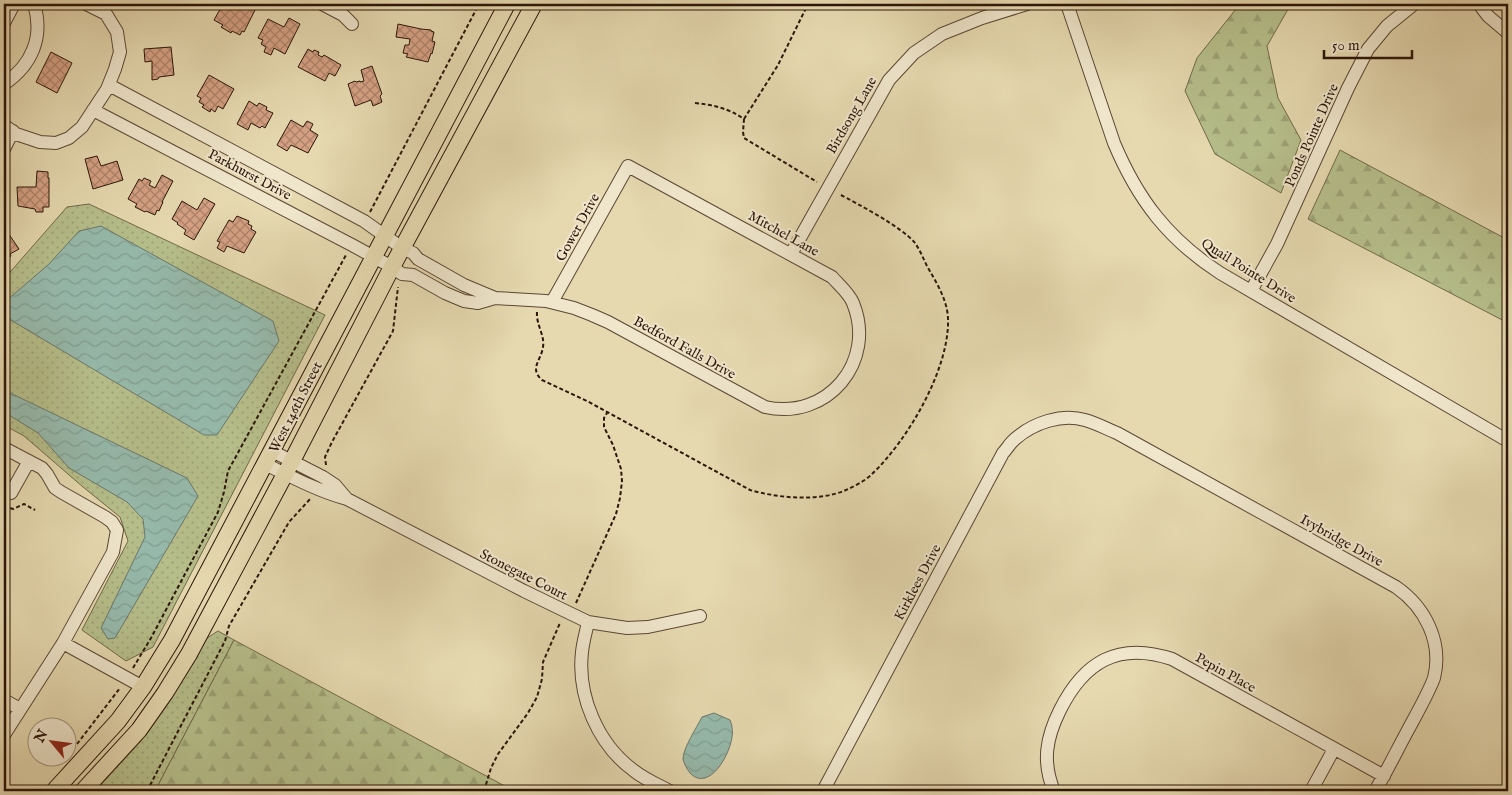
<svg xmlns="http://www.w3.org/2000/svg" width="1512" height="795" font-family="'IM FELL English',serif">
<defs>
<pattern id="green-dots" width="8" height="8" patternUnits="userSpaceOnUse" patternTransform="scale(1.25)"><rect width="8" height="8" fill="#b6bf8b"/><path d="M2 2h.1M6 6h.1" fill="none" stroke="#9da377" stroke-width="1.8" stroke-linecap="round"/></pattern>
<pattern id="forest-firs" width="22" height="20" patternUnits="userSpaceOnUse" patternTransform="scale(1.25)"><rect width="22" height="20" fill="#b6bf8b"/><path d="M5 1l3.5 6h-7zM16 11l3.5 6h-7z" fill="#9da377"/></pattern>
<pattern id="water-waves" width="16" height="10" patternUnits="userSpaceOnUse" patternTransform="scale(1.25)"><rect width="16" height="10" fill="#96baac"/><path d="M0 5q4-4 8 0t8 0" fill="none" stroke="#819f93"/></pattern>
<pattern id="building-cross-hatch" width="8" height="8" patternUnits="userSpaceOnUse" patternTransform="scale(1.25)"><rect width="8" height="8" fill="#d5a184"/><path d="M0 0l8 8M0 8l8-8" fill="none" stroke="#ad826a"/></pattern>
</defs>
<rect width="100%" height="100%" fill="#e6d9b0"/>
<filter id="stains"><feTurbulence type="fractalNoise" baseFrequency=".004" numOctaves="4"/><feColorMatrix values="0 0 0 0 .2 0 0 0 0 .09 0 0 0 0 .02 0 0 0 .5 -.17"/></filter>
<radialGradient id="worn" r=".72"><stop offset=".6" stop-color="#630" stop-opacity="0"/><stop offset="1" stop-color="#630" stop-opacity=".3"/></radialGradient>
<!-- green -->
<path fill="url(#green-dots)" stroke="#716a4a" d="M89,204L325,315L153,647L126,661L82,630L128,541L120,517L83,487L24,436L4,425V279L67,207Z
M218,631L234,640L155,791H95L141,741L207,638Z"/>
<!-- forest -->
<path fill="url(#forest-firs)" stroke="#716a4a" d="M1240,4H1291L1267,46L1278,98L1301,140L1281,193L1215,154L1185,91L1197,58Z
M1340,150L1508,240V323L1308,219Z
M234,640L514,791H155Z"/>
<!-- water -->
<path fill="url(#water-waves)" stroke="#6c786b" d="M101,226L273,321L279,341L217,435H204L9,319L6,301L49,264L79,231Z
M4,390L187,478L198,496L115,638L108,639L101,628L145,537L143,519L127,502L69,468L38,433L4,412Z
M714,713L730,720C731,723 732,725 732,728C736,745 711,795 690,773C687,769 684,764 683,759C683,748 697,727 702,717Z"/>
<!-- building -->
<path fill="url(#building-cross-hatch)" stroke="#2c1609" d="M223,4H236L235,6L240,8L243,4H258L244,32L242,31L240,35L232,31L231,33L221,27L223,25L214,20Z
M289,18L300,24L285,54L274,48L271,55L264,52L266,47L261,44L263,40L258,38L268,19L284,27Z
M398,24L421,29L431,30V31L434,32L432,41L435,42L432,54L431,53L428,62L406,57L408,54L403,53L405,45H409L410,39L396,37Z
M171,47L174,75L159,77L158,79L152,80V61L145,62L144,49Z
M308,49L313,52L314,50L319,52L318,55L322,57L324,55L341,65L335,76L329,73L325,81L298,67Z
M51,52L72,63L57,93L36,82Z
M372,66L382,94L380,96L382,102L373,106L371,100L355,106L348,84L355,81L356,82L360,81V82L364,81L361,70Z
M209,75L234,89L223,109L218,106L215,112L211,109L210,112L202,107L204,105L199,102L201,98L197,96Z
M249,101L257,106L259,103L267,107L266,110L273,113L265,128L262,126L260,128L251,123L248,130L237,124Z
M291,120L303,127L307,121L313,124L310,130L318,135L308,153L291,145L287,151L277,145Z
M97,156L101,166L117,161L123,180L93,189L85,159Z
M37,171L48,172V178H49V207H43V212H36L35,209L18,206L17,187H36Z
M162,175L173,181L162,202H163L159,211L157,210L155,215L146,211L145,212L135,207L137,204L128,199L139,179L142,181L144,178L151,181L149,185L155,188Z
M204,198L215,204L194,240L184,234L186,230L177,224L178,223L172,219L182,201L197,210Z
M237,216L249,221L248,224L252,226L251,229L256,232L244,253L227,246L224,252L217,248L220,242L217,241L229,220L233,222Z
M4,227L19,249L10,254L11,256L4,261Z"/>
<g fill="none" stroke-linecap="round" stroke-linejoin="round">
<!-- minor casing -->
<g stroke="#5a4733" stroke-width="14">
<path id="minor" d="M322,4L343,15L352,24
M1067,4L1114,143C1138,200 1168,239 1220,273L1508,441
M1479,4L1488,16L1508,33
M4,23L14,4
M4,84C32,65 44,37 34,4
M109,85L364,221L402,248L413,253L418,259L464,285L495,298
M93,110L352,245L392,267L402,274L413,275L445,293L464,301L478,303L495,298L546,301L574,308L592,315L608,322L765,407C827,421 877,362 853,303C849,293 839,285 832,277L628,166L552,302
M4,125L16,134L40,142L56,143L69,138L82,127L107,89L115,69L120,52L117,32L106,14L86,4
M4,149L13,131
M791,254L889,80L914,53L942,34L982,18L1027,4
M1251,291L1277,244L1348,88L1368,49L1387,26L1414,4
M4,448L42,468L47,474L55,488L61,492L105,517L112,522L117,530L113,552L63,643L143,687
M272,451L323,477L335,485L347,499
M265,464C292,477 318,491 347,499L524,591L588,622L627,628L648,627L700,616
M4,488L11,493L29,461
M588,622C586,632 583,642 582,652C577,696 598,744 633,770C644,779 658,785 670,791
M4,700L20,709
M4,735L63,643
M823,791L1003,453C1007,449 1010,443 1015,439C1033,423 1062,413 1085,420C1096,423 1107,429 1117,433L1396,587C1425,607 1443,642 1434,678C1429,692 1416,715 1408,730C1397,750 1387,771 1375,791
M1054,791C1042,762 1046,738 1060,710C1084,662 1118,641 1172,659L1384,776
M1311,791L1334,749"/>
</g>
<!-- major casing -->
<g stroke="#2c1609" stroke-width="18">
<path id="major" d="M54,791L118,721L143,687L172,640L507,4
M83,791L139,730L165,693L189,654L292,461L392,267L534,4"/>
</g>
<!-- path -->
<path stroke="#2c1609" stroke-width="2" stroke-dasharray="4 2.5" stroke-linecap="butt" d="M695,103C713,105 728,108 744,119L743,132L744,138L817,182
M744,119L778,65L808,4
M370,212L479,4
M537,312C536,325 545,335 543,347C541,361 529,368 542,380L587,401L750,490C777,498 819,502 846,490C855,486 865,481 872,474C908,440 950,368 948,318C947,299 936,282 927,266C923,258 920,250 915,243C902,227 858,204 839,194
M326,465L325,457L332,442L393,331L398,287
M4,506L13,509L24,504L35,510
M576,603L616,514L620,498L622,481L621,469L613,445L604,427V418L607,413
M133,668L151,638L218,512L224,492L228,471L346,255
M77,744L120,688
M147,791L225,641L229,626L289,522L311,498
M484,791L491,768L498,754L528,713L537,697L542,679L543,662L560,623"/>
<!-- minor -->
<use href="#minor" stroke="#efe6cc" stroke-width="12"/>
<!-- major -->
<use href="#major" stroke="#e6d9b0" stroke-width="16"/>
</g>
<g text-anchor="middle" stroke-width="4" stroke-linejoin="round" paint-order="stroke">
<!-- street labels -->
<g font-size="14" fill="#2c1609" stroke="#efe6cc">
<text transform="translate(851 115) rotate(-60)" y="5">Birdsong Lane</text>
<text transform="translate(1311 135) rotate(-66)" y="5">Ponds Pointe Drive</text>
<text transform="translate(250 174) rotate(28)" y="5">Parkhurst Drive</text>
<text transform="translate(577 227) rotate(-61)" y="5">Gower Drive</text>
<text transform="translate(784 233) rotate(29)" y="5">Mitchel Lane</text>
<text transform="translate(1249 270) rotate(32)" y="5">Quail Pointe Drive</text>
<text transform="translate(685 347) rotate(29)" y="5">Bedford Falls Drive</text>
<text transform="translate(295 407) rotate(-63)" y="5">West 146th Street</text>
<text transform="translate(1342 540) rotate(29)" y="5">Ivybridge Drive</text>
<text transform="translate(524 574) rotate(27)" y="5">Stonegate Court</text>
<text transform="translate(917 582) rotate(-62)" y="5">Kirklees Drive</text>
<text transform="translate(1226 672) rotate(29)" y="5">Pepin Place</text>
</g>
</g>
<!-- margin -->
<rect width="1512" height="795" fill="none" stroke="#e6d9b0" stroke-width="20"/>
<rect x="5" y="5" width="1502" height="785" fill="none" stroke="#2c1609" stroke-width="2.5"/>
<rect x="10" y="10" width="1492" height="775" fill="none" stroke="#2c1609"/>
<!-- north arrow -->
<g transform="translate(52 742) rotate(299)"><circle r="24" fill="#efe6cc" stroke="#a1937e"/>
<path d="M0-4L9 19L0 12L-9 19Z" fill="#8f2418"/>
<text y="-8" font-size="14" font-weight="bold" text-anchor="middle" fill="#2c1609">N</text>
</g>
<!-- scale -->
<path d="M1324 50v8h88v-8" fill="none" stroke="#2c1609" stroke-width="2.5"/>
<text x="1332" y="50" font-size="15" fill="#2c1609" stroke="#efe6cc" stroke-width="4" paint-order="stroke">50 m</text>
<rect width="100%" height="100%" filter="url(#stains)"/>
<rect width="100%" height="100%" fill="url(#worn)"/>
</svg>
